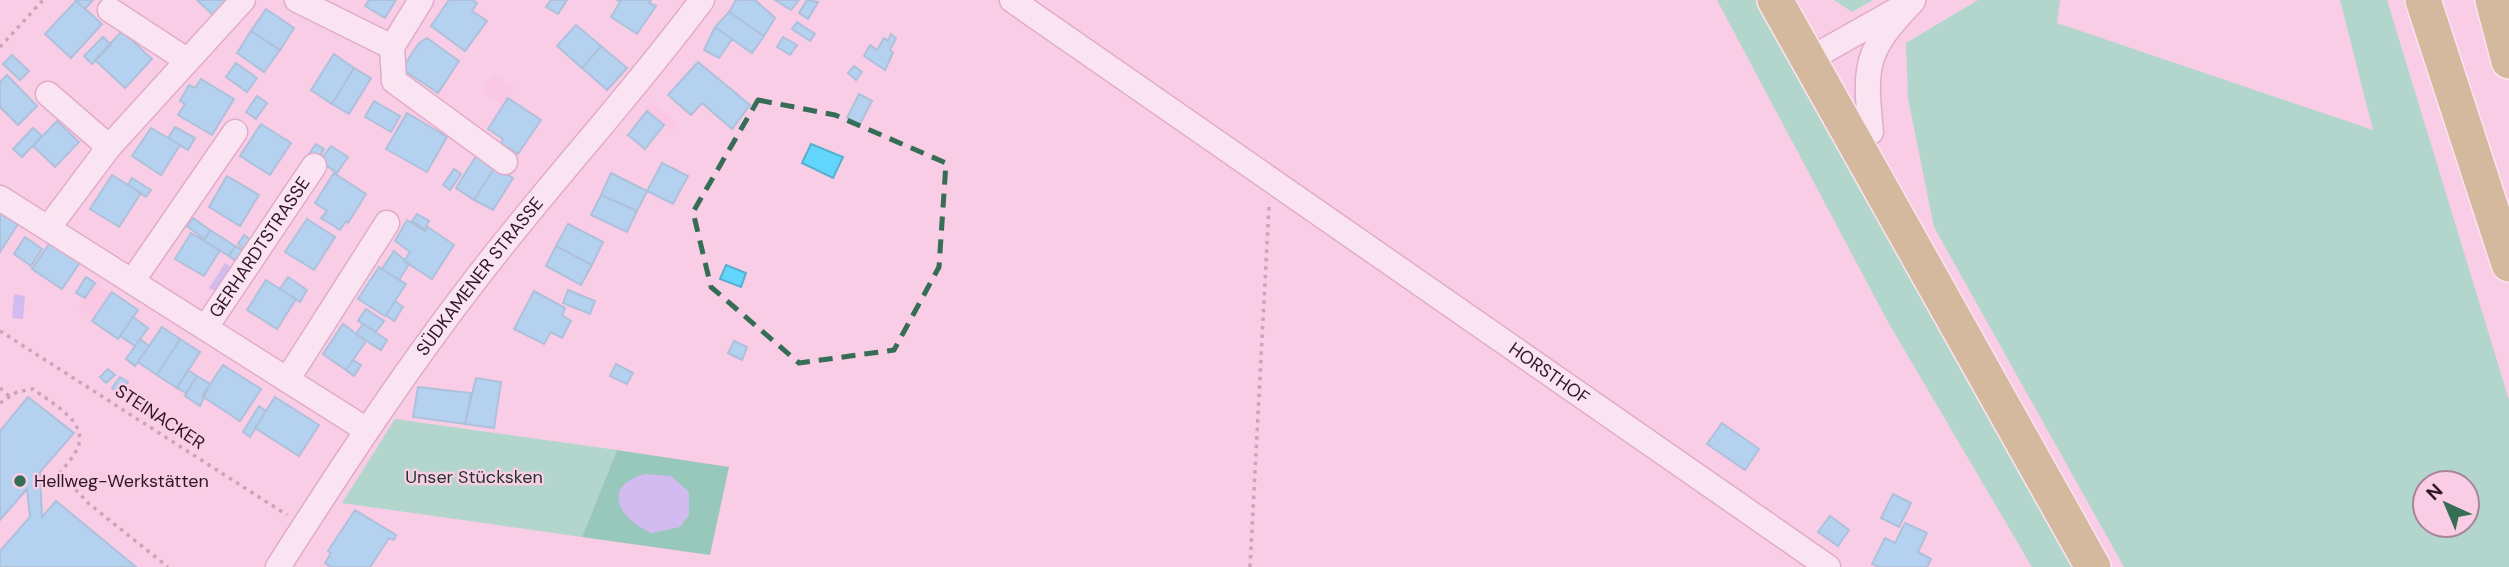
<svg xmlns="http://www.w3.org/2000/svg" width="2509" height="567" font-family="'DM Sans',sans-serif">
<rect width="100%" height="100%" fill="#f8cde5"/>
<!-- built -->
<path fill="#fcbee2" d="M493,74L515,88L503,106L481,91Z
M652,101L679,124L673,132L645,109Z
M95,283L111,294L94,318L78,308Z"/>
<!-- green -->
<path fill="#5ee1ab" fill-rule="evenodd" d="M1717,0H1759L2080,567H2032L1888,322Z
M1834,0H1873L1852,12Z
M1978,0H2060L2057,23L2373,130L2340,0H2387L2509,400V567H2124L1934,227L1908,98L1906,43ZM2425,483H2467V525H2425Z
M395,419L617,450L582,537L342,503Z"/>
<!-- forest -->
<path fill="#25c18a" d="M617,450L729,467L710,555L582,537Z"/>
<!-- water -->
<path fill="#a5a5f8" d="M225,263L236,270L220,294L209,288Z
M14,294L25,296L23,319L12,318Z
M645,474L671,476L689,492V515L680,527L652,533C619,520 600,486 645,474Z"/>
<!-- building -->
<path fill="#62d6fd" stroke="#56afcd" stroke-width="2" d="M75,0H93L85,9Z
M197,0H227L213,15Z
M369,0H396L385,18L365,6Z
M449,0H472L477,3L472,11L487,21L465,51L431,26Z
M551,0H567L558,14L546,7Z
M617,0H651L649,3L656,6L637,34L611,17L620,2Z
M736,0H755L775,18L764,36L729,12Z
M775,0H799L791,10Z
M807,0L818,2L808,19L799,13Z
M76,1L102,24L71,58L45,34Z
M266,9L294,28L280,50L251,31Z
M729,12L764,36L752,53L715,27Z
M797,22L815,34L810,41L792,29Z
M576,25L601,46L582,68L557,46Z
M715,27L732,39L719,58L704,50Z
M122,31L152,59L125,88L95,60Z
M251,31L280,50L264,72L237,53Z
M891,34L896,38L890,50L893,53L885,70L864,56L870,45L877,50L884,38L888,41Z
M103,37L111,45L92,64L84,56Z
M783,37L797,45L790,55L777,47Z
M427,38L459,61L438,93L402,69L419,43Z
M601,46L627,68L607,90L582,68Z
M334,54L354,68L332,104L311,90Z
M12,55L29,71L20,80L3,64Z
M698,62L750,105L732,129L702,103L691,115L668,95Z
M236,63L257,78L247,92L226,77Z
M854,66L862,72L856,80L848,73Z
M354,68L371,78L349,114L332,104Z
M7,75L37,106L18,125L0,107V82Z
M201,79L234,99L212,135L178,115L185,104L180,101L189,85L195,88Z
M859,94L872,101L860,124L847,118Z
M257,96L267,103L256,119L246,112Z
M508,98L541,120L518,154L501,143L503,139L488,129Z
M374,101L400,116L391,132L365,117Z
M647,111L664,125L645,149L628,135Z
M407,113L447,137L427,172L386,149Z
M57,121L79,142L55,167L33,146Z
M261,124L291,143L270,175L240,156Z
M175,127L195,138L188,150L168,138Z
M33,128L42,136L22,157L13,149Z
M151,128L180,145L161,175L132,156Z
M316,144L324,149L318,160L309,154Z
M811,144L843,157L833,178L802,163Z
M331,146L348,157L337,173L320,161Z
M476,156L495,167L474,200L456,188Z
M662,163L688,176L673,204L647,191Z
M495,167L513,178L493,210L474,200Z
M454,169L461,174L450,190L443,185Z
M334,173L366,194L348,223L346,221L340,230L321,218L327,211L315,203Z
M611,173L647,191L637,211L601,195Z
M112,175L141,193L119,227L90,209Z
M227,176L259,195L240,226L209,207Z
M132,178L151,190L146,197L128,185Z
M601,195L637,211L627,232L591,215Z
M0,213L18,224L0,252Z
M417,214L429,221L425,229L412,221Z
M193,218L210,230L204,239L187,226Z
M307,219L335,237L314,270L285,252Z
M407,220L425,231L428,227L454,245L432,279L404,261L410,252L395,241Z
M568,224L603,242L592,265L556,246Z
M210,230L235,246L229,256L204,241Z
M191,233L220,250L204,276L175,259Z
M244,235L256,244L251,253L238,244Z
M25,237L42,249L31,266L14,254Z
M51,241L81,261L62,289L32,269Z
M235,246L250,254L242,266L229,256Z
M556,246L592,265L581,285L546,266Z
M394,251L409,264L399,280L382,269Z
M726,265L746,273L741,287L720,279Z
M379,267L406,284L385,316L358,299Z
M86,277L95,283L85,298L76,293Z
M288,277L307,290L300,302L280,289Z
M266,280L296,299L277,329L247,310Z
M568,290L595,301L590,314L563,303Z
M534,291L565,308L562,315L571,321L562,338L551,332L544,344L514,329Z
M112,292L138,310L118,339L92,321Z
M395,301L403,307L394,321L386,315Z
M366,309L384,321L376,332L358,321Z
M133,317L148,328L135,346L120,336Z
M343,324L366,341L346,370L323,354Z
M363,324L387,340L381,350L356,334Z
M162,327L180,339L157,375L138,362Z
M140,339L149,346L135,366L126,359Z
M180,339L200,352L177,388L157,375Z
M734,341L747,347L742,360L728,353Z
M353,360L361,365L354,376L346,370Z
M616,364L633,373L627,384L610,376Z
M223,365L261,389L240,421L202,396Z
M108,369L115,375L106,383L100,377Z
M188,370L197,376L186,393L177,388Z
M197,376L210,384L200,406L185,396Z
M120,377L128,382L120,394L112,388Z
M476,378L501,382L494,428L465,424Z
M418,387L471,393L465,424L413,417Z
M28,397L74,433L40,472L42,517L56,501L136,567H0V551L30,517L27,489L0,520V431Z
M275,397L319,425L299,456L255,428Z
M259,406L266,411L250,437L243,432Z
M1722,423L1759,449L1745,470L1707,444Z
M1893,494L1911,503L1899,527L1881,518Z
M355,510L396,535L394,540L389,538L370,567H331L325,563L331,553L328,551Z
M1830,516L1849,530L1838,546L1818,532Z
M1905,523L1927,533L1918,552L1931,559L1927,567H1879L1872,564L1885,538L1895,543Z"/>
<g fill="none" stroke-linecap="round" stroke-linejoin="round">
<!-- minor casing -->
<g stroke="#c583aa" stroke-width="27">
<g id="minor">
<path d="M297,0L392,47"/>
<path d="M421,0L392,47L394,81L505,162"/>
<path id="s1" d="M1012,0L1828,567"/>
<path d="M110,10L185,59"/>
<path d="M1810,59L1895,11"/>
<path d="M48,94L109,147"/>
<path d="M1871,132C1864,64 1865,51 1913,1"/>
<path d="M0,198L365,429"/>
<path d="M49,227L109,147L243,0"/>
<path d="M133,280L235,132"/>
<path id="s2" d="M206,327L314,166"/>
<path d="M287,380L387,223"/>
<path id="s3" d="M278,567C338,473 398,381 466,292C541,192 627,101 702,0"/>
</g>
</g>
<!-- highway casing -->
<g stroke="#fff" stroke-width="38">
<path id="highway" d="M1775,0L2093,567
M2423,0L2509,264
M2493,0L2509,61"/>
</g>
<!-- path -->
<path stroke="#937185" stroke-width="3.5" stroke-dasharray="3.5 5" stroke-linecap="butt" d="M0,47L43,0
M0,331L287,515
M0,388L9,396
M0,403L17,392L33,389C51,403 92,423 76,451C72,459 65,466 60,473L88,503L168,567
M1250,567L1269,206"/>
<!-- minor -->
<use href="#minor" stroke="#fff" stroke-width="24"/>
<!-- highway -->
<use href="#highway" stroke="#a9a048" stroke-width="35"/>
</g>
<!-- marked area -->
<path d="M0 0H2509V567H0ZM758,100L835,115L946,163L939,267L894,350L799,363L711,287L693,212Z" fill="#f8cde5" fill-opacity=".55" fill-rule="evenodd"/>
<path fill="none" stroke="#356d55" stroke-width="5" stroke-dasharray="14 9" stroke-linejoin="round" d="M758,100L835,115L946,163L939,267L894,350L799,363L711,287L693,212Z"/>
<!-- markers -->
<circle fill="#356d55" stroke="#f8cde5" stroke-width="2.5" cx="20" cy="481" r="7"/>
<g text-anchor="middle" stroke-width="5" stroke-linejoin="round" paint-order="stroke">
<!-- street labels -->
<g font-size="18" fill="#2f1626" stroke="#f8cde5">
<text dy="6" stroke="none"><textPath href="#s2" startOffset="96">GERHARDTSTRASSE</textPath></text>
<text dy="6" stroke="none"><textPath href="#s3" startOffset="354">SÜDKAMENER STRASSE</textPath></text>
<text dy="6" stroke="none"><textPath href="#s1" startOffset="654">HORSTHOF</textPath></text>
<text transform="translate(160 417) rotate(33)" y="6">STEINACKER</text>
</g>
<!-- park labels -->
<g font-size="18" fill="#1e352a" stroke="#f8cde5">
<text x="474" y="483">Unser Stücksken</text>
</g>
<!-- poi labels -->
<g font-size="18" fill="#2f1626" stroke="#f8cde5" text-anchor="start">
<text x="34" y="487">Hellweg-Werkstätten</text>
</g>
</g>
<!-- north arrow -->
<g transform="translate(2446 504) rotate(316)"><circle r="33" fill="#f8cde5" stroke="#a88499" stroke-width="2"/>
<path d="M0-5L12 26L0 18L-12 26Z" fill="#356d55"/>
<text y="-10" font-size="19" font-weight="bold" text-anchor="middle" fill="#2f1626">N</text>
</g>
</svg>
